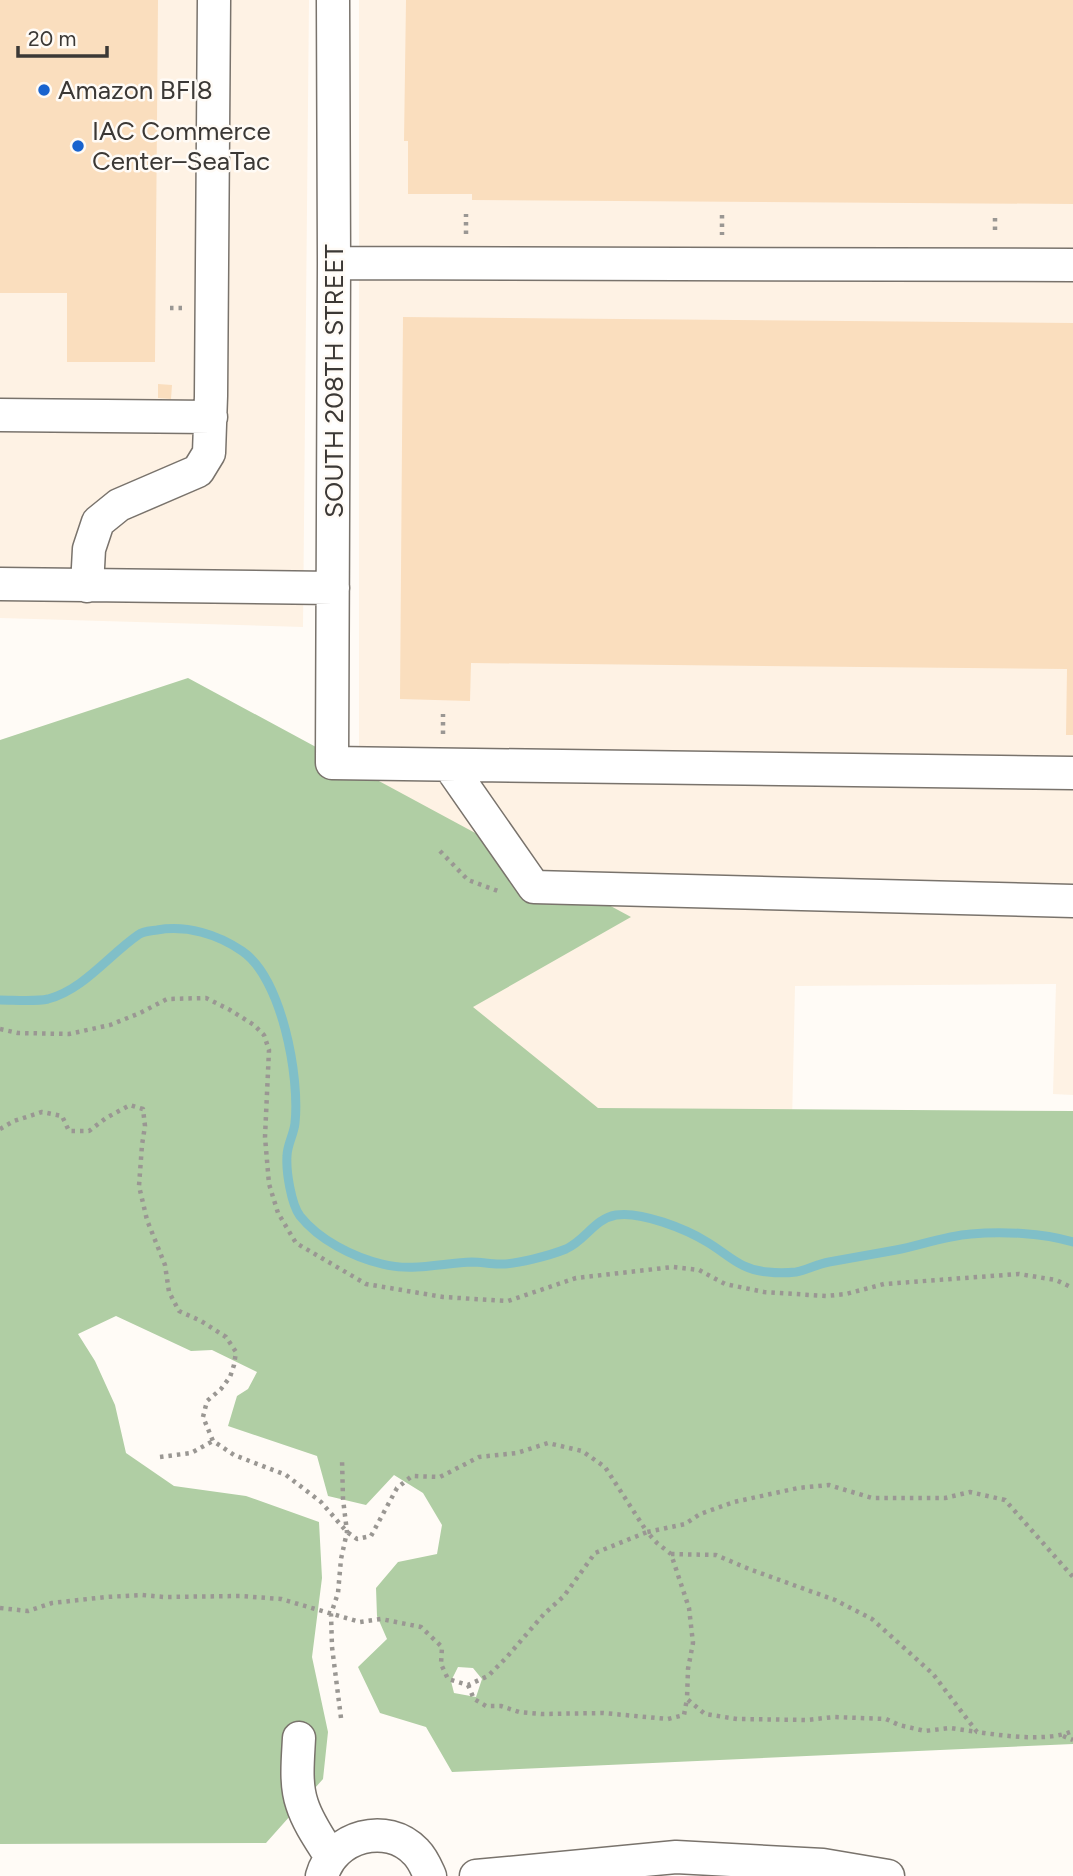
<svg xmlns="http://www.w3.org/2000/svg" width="1073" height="1876" font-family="Figtree,sans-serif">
<rect width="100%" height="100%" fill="#fffbf6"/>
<!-- built -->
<path fill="#fef2e4" d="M0,0H309L303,627L0,618Z
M359,0H1073V1095L1053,1094L1056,984L795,986L790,1215L359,1201Z"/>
<!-- forest -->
<path fill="#b0cea4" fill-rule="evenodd" d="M188,678L631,917L473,1007L598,1108L1073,1111V1744L452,1772L426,1727L380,1713L358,1667L387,1639L377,1616L376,1588L398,1562L437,1554L442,1525L423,1493L394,1475L366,1505L328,1496L317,1456L228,1426L237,1396L248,1389L257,1372L212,1350L191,1351L116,1316L78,1334L95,1361L115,1405L126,1453L174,1486L246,1496L319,1522L322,1578L312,1657L328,1732L323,1779L266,1843L0,1844V740ZM458,1667L473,1668L482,1679L476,1697L454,1693L451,1681Z"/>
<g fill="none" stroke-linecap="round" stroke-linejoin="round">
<!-- stream -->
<path stroke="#80bfc8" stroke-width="9" d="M0,1000C14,1000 35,1002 48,999C83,990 109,955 138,935C143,931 150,931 157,930C187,925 217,934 242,951C282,978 300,1077 295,1123C294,1134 287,1145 287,1156C286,1171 291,1204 300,1216C319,1240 353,1257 382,1264C411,1272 443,1263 472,1262C481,1262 490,1264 499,1264C515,1265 551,1255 566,1249C586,1240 594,1219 616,1215C641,1211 686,1229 707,1242C729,1255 740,1270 768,1272C776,1273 787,1273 796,1272C807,1270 817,1264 829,1262C851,1258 874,1254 896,1250C921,1245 945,1236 971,1234C1002,1231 1043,1233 1073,1242"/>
</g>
<!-- building -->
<path fill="#fadebe" d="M0,0H158L155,362H67V293H0Z
M406,0H1073V204L472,200V194H408V141H404Z
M403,317L1073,323V735H1066L1067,669L471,663L470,701L400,699Z
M158,384L172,385L171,399L158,398Z"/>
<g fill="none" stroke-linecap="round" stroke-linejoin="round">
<!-- minor casing -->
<g stroke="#79736c" stroke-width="35">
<path id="minor" d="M333,0L334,263L332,763L1073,773
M334,263L1073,265
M0,415L211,417
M0,584L333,588
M87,586L89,549L98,522L119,505L198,471L209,453L211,396L214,0
M449,765L534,887L1073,901
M299,1738C298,1759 295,1784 302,1804C308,1823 321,1841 331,1857
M322,1876C333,1836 387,1821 416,1852C423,1859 426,1867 430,1876
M476,1876L676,1857L823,1865L888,1876"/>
</g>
<!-- path -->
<path stroke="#9a9793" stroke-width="4.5" stroke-dasharray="3.5 5" stroke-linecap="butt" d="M722,215V235
M995,218V235
M466,234V214
M170,308H183
M443,734V714
M440,851L468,880L498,891
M0,1029L18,1033L69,1034L110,1025L140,1013L167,999L206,998L230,1010L254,1025L264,1035L269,1050L265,1137L269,1184L278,1213L296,1243L366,1284L443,1297L508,1301L576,1278L673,1267L699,1270L725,1284L764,1292L826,1296L846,1294L884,1284L1019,1274L1056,1280L1073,1288
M0,1129L14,1121L42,1112L62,1116L69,1131H89L106,1118L130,1105L143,1109L145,1126L142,1145L139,1186L147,1220L165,1265L169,1292L179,1311L201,1321L226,1337L236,1352L234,1365L230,1377L221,1389L207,1401L203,1417L213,1441L234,1455L286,1475L321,1502L347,1532L357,1539L371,1536L397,1488L412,1476L440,1477L479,1457L517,1453L548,1443L582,1451L605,1467L647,1532L685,1524L700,1514L734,1502L798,1488L829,1485L872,1498H945L970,1492L1005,1500L1073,1577
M160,1457L191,1453L213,1441
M671,1554L716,1555L749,1569L835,1600L872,1619L933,1674L977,1732C1005,1736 1048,1742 1073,1731
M0,1608L28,1611L52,1603L106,1597L142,1595L164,1597L240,1596L281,1599L360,1622L381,1619L421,1627L442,1647L441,1664L448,1679L468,1685L488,1676L506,1658L544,1614L564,1596L595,1553L647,1532L657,1543L671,1554L689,1608L693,1643L688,1669L687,1699
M468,1685L474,1699L486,1706H501L519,1712L542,1714L603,1713L668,1719L684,1715L687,1699L705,1714L737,1719L807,1720L834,1717L886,1719L899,1725L925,1731L950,1728L977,1732
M341,1718L332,1647L331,1614L338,1593L341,1559L347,1532L343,1499L342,1459
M1063,1736L1073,1740"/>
<!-- minor -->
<use href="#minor" stroke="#fff" stroke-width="32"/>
</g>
<!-- markers -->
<g fill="#1963ce" stroke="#fffbf6" stroke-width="2.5">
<circle cx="44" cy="90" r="7"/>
<circle cx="78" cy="146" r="7"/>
</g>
<g text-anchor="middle" stroke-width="5" stroke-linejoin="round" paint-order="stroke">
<!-- poi labels -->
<g font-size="26" fill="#3b3835" stroke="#fffbf6" text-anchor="start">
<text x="58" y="99">Amazon BFI8</text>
<text x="92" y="140">IAC Commerce<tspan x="92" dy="30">Center–SeaTac</tspan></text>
</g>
<!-- street labels -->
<g font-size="26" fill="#3b3835" stroke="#fffbf6">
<text transform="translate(334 381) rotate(-90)" y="9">SOUTH 208TH STREET</text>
</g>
</g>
<!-- scale -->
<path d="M18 46v10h89v-10" fill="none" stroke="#3b3835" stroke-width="3.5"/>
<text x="28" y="46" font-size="21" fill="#3b3835" stroke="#fffbf6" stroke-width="5" paint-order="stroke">20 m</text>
</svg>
